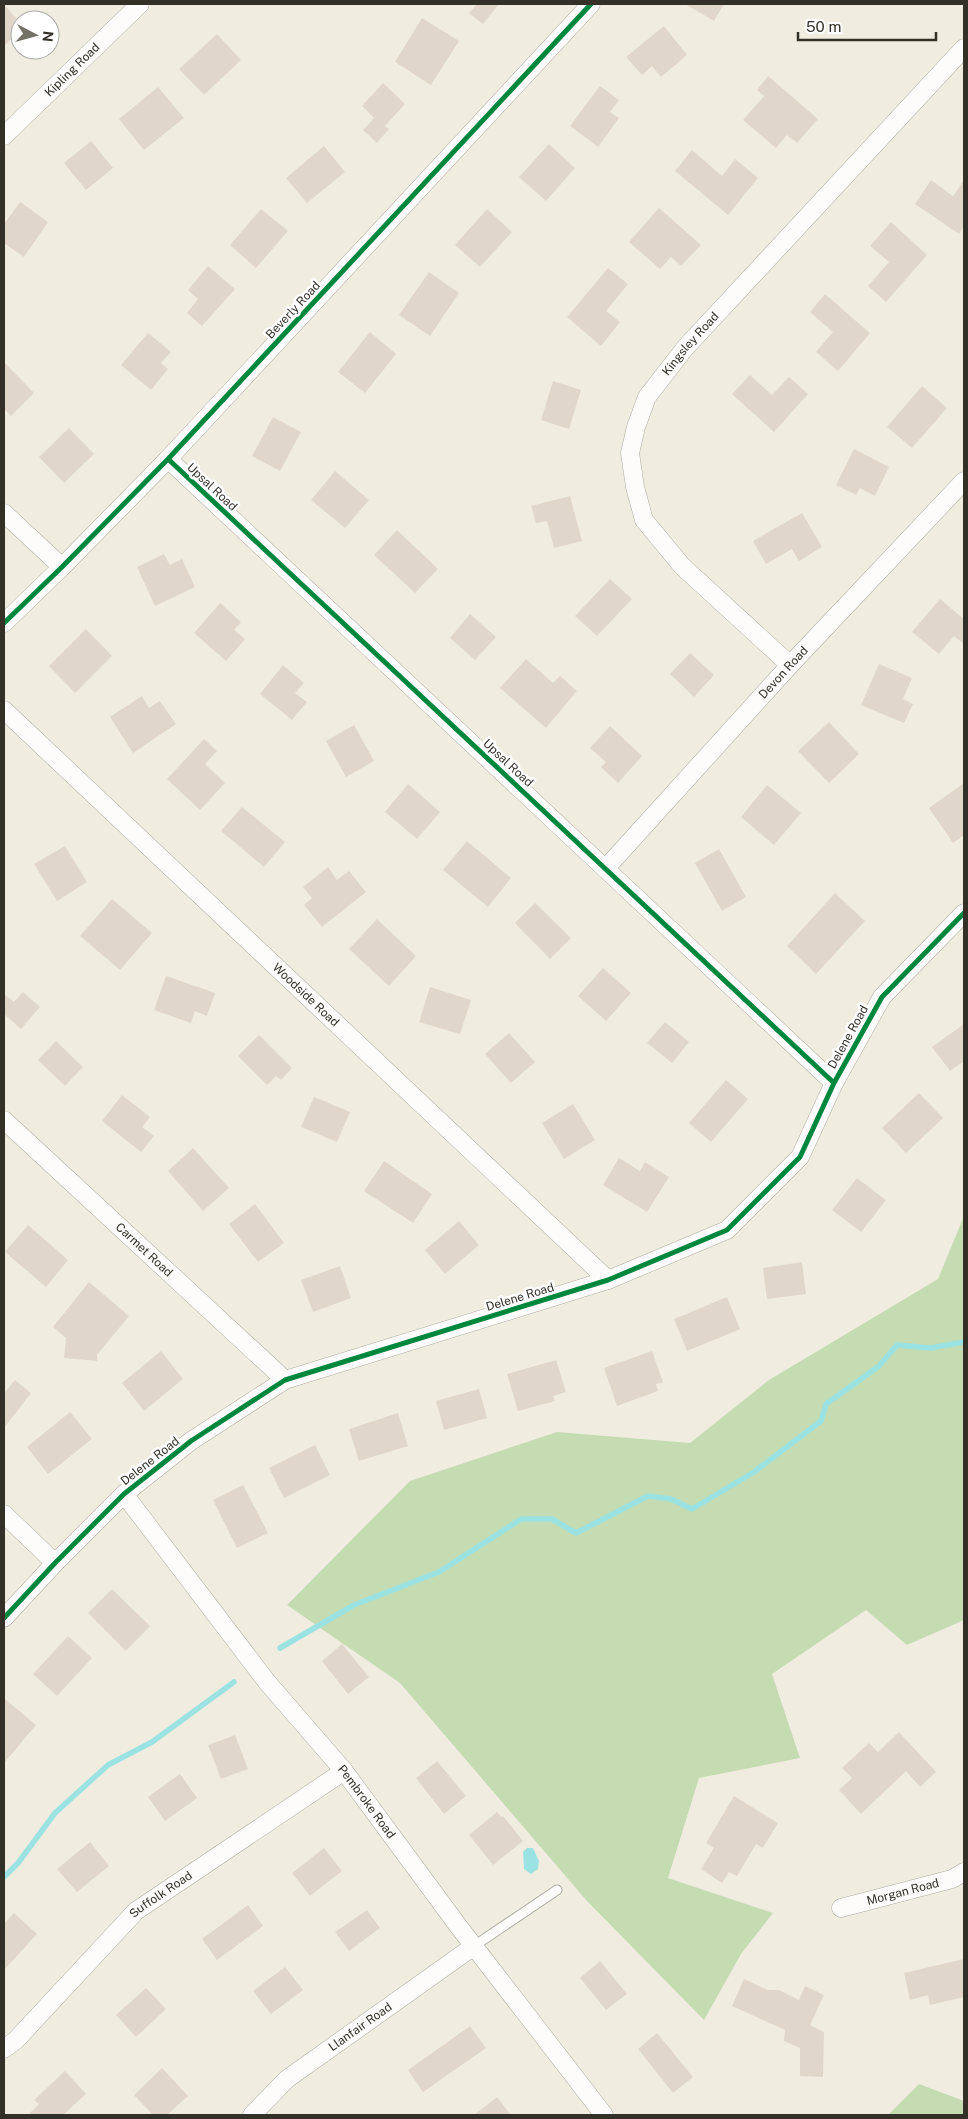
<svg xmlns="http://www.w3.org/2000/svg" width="968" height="2119" font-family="'Public Sans',sans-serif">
<rect width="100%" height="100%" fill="#f0ede0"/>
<!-- forest -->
<path fill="#c5dbb2" d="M964,1216V1620L907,1645L866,1610L772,1674L800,1758L699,1778L668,1878L773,1913L741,1954L704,2020L587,1901L400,1683L287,1605L410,1481L557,1432L690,1443L769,1380L938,1279Z
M919,2084L964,2101V2115H888Z"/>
<!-- water -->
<path fill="#9be3e2" d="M527,1848H533L539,1861L538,1869L531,1874L524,1869L523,1852Z"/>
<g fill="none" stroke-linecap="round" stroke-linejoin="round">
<!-- stream -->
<path stroke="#9be3e2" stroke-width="5.5" d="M280,1648L354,1605L439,1572L521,1519H552L576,1533L648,1496L671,1499L692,1509L754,1472L821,1421L826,1404L879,1366L897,1345L930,1348L964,1342
M4,1877L18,1863L55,1813L108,1765L152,1742L234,1682"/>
</g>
<!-- building -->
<path fill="#e1d6ca" d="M4,4L20,23V31L4,46Z
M477,4H499L483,24L469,13Z
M685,4H724L714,21Z
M422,18L459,41L431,85L395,62Z
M664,26L687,55L661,77L652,66L642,75L626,57Z
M217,34L241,60L204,95L179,69Z
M768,76L818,119L797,143L787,135L776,148L743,120L764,96L757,90Z
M383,83L405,104L385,126L389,129L377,143L363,130L374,118L362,106Z
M600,86L619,100L610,112L619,118L598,147L570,126Z
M158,87L184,118L144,150L119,119Z
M91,141L113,168L86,190L64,163Z
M549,144L575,168L546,201L519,177Z
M324,146L345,172L307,203L286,178Z
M692,150L722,176L735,159L758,178L728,215L675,171Z
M931,180L953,196L964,180V226L959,234L915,204Z
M20,202L48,222L24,257L4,243V224Z
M659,208L701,245L681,266L671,257L660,269L629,242Z
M261,209L288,231L256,268L230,245Z
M487,209L512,232L480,267L455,245Z
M891,222L927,255L886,302L868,286L889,262L870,246Z
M208,266L235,289L202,326L187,313L198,299L188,290Z
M608,268L628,284L606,311L620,322L601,346L567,317Z
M429,272L459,293L430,336L399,315Z
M825,294L870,333L838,371L816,352L833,332L810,312Z
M370,332L396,354L365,393L338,372Z
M148,333L171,352L161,363L168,369L151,390L121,365Z
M4,362L34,393L11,416L4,409Z
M750,375L772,395L789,377L808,394L774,432L732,394Z
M553,381L581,390L569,429L541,420Z
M922,386L947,408L912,448L887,427Z
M273,417L301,432L280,471L252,456Z
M69,428L94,454L64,483L39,457Z
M854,449L889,467L875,496L860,488L856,495L836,485Z
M335,471L369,500L345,528L311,500Z
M570,496L582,541L554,548L547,521L536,523L531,506Z
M802,513L822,547L799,561L792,549L766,564L753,541Z
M397,530L438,569L415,593L374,555Z
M164,554L170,565L182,559L195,587L155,606L137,567Z
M610,579L632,599L597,636L575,616Z
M940,599L964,619V644L954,636L939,654L912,632Z
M220,603L241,622L234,630L245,639L226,661L194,633Z
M470,614L496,637L475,660L450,638Z
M86,629L112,656L75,693L49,666Z
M690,653L714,675L694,697L670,674Z
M526,659L553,683L560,676L577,691L546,728L500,688Z
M879,664L912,678L903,699L913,704L904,723L861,705Z
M283,665L304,683L295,693L307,702L292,720L260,694Z
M142,696L149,708L160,701L176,724L133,753L110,717Z
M829,722L859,754L829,783L798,751Z
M354,725L374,761L346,777L326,741Z
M610,726L642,756L618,783L601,767L606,762L590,748Z
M204,739L217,751L205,764L225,783L200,810L167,779Z
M964,783V835L953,843L929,808Z
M408,784L440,812L417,839L385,812Z
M767,785L801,813L774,845L741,817Z
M242,807L285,842L264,867L221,831Z
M467,841L511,878L488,907L443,870Z
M65,846L87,882L57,901L34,864Z
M719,849L746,897L722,911L695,863Z
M328,867L337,880L349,871L366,892L322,927L304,905L312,898L303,887Z
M835,893L865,921L816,974L787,946Z
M112,899L152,933L120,970L80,936Z
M535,903L571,938L550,959L515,923Z
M377,919L416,956L389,986L349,949Z
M603,968L631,993L606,1021L578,996Z
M166,976L215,993L207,1016L195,1011L191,1023L154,1010Z
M430,987L471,1000L460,1034L419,1022Z
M23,992L40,1007L21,1029L4,1014V994L14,1002Z
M665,1022L689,1042L672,1063L647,1043Z
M964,1024V1061L950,1071L932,1047Z
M509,1033L535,1062L511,1083L485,1054Z
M259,1035L292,1068L281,1080L276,1076L267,1085L238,1056Z
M56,1041L83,1067L65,1086L38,1060Z
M726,1080L748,1099L711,1142L689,1123Z
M919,1093L943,1118L906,1153L882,1128Z
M122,1095L150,1117L142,1127L154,1136L141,1152L102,1121Z
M314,1097L350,1112L337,1142L301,1127Z
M573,1104L595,1140L564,1159L542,1123Z
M193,1148L229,1188L203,1211L168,1171Z
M619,1158L640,1171L645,1162L669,1177L647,1212L603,1185Z
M384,1161L432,1194L413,1223L364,1191Z
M857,1178L886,1200L861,1232L832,1210Z
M255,1204L284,1243L258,1262L229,1224Z
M459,1221L479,1245L445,1274L425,1250Z
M28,1225L68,1260L46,1287L5,1252Z
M802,1262L806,1294L767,1299L763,1268Z
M340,1266L351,1298L313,1312L301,1280Z
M89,1282L129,1316L97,1355V1361L64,1358L66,1338L53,1327Z
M727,1297L740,1329L687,1351L674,1319Z
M161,1351L183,1379L144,1411L122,1383Z
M652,1351L663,1382L656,1384L658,1391L617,1406L604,1368Z
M556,1360L566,1392L553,1396L555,1401L518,1411L507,1374Z
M15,1380L31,1393L4,1428V1393Z
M479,1389L487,1418L444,1430L436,1401Z
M70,1412L92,1439L48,1474L27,1447Z
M398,1413L408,1446L359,1461L349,1429Z
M315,1445L330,1475L284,1498L269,1468Z
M243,1485L268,1533L237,1548L213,1500Z
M112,1589L150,1626L126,1651L88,1613Z
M68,1636L92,1658L57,1696L33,1674Z
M342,1644L369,1677L348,1694L322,1661Z
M4,1698L36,1725L4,1763Z
M899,1732L936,1772L920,1787L906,1771L861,1814L839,1790L852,1778L842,1768L869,1743L878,1752Z
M235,1735L248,1769L221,1779L208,1745Z
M437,1761L466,1796L444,1814L416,1778Z
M180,1774L197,1798L165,1821L148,1797Z
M734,1796L778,1823L763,1848L756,1844L737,1876L729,1872L722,1883L701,1869L714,1848L706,1843Z
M497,1812L501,1817L503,1816L523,1841L493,1865L469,1835Z
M90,1842L109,1866L77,1892L57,1869Z
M324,1848L342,1871L310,1896L292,1873Z
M248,1905L263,1926L217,1960L202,1939Z
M367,1910L380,1928L349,1951L335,1932Z
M14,1913L37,1934L4,1970V1924Z
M964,1959V1997L930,2005L928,1995L910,2000L904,1973Z
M600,1961L627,1994L606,2010L580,1978Z
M285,1967L303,1990L271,2014L253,1991Z
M744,1979L768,1990H779L799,2000L805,1986L824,1995L810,2025L824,2032L823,2077L800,2076V2048L784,2041L785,2030L732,2006Z
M146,1988L166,2009L136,2037L116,2015Z
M470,2026L486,2048L423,2092L408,2070Z
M657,2033L693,2077L673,2093L638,2049Z
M162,2068L188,2096L167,2115H153L134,2095Z
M65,2071L86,2094L63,2115H28L39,2104L34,2100Z
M497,2097L511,2115H474Z"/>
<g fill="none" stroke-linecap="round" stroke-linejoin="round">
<!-- lane casing -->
<g stroke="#adaca2" stroke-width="11">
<path id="lane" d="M474,1946L557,1890"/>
</g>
<!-- street casing -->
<g stroke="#adaca2" stroke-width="19">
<g id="street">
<path id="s1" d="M4,136L140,4"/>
<path d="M168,459L834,1083"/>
<path d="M4,513L62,567"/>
<path d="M4,623L62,567L168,459L591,4"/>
<path id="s2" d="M790,665L682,566L644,520L635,487L630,453L636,427L647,397L685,348L964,48"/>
<path id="s3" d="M4,710L608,1280"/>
<path id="s4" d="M606,868L790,665L964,481"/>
<path id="s5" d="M4,1120L285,1380"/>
<path id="s6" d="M124,1494L267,1682L344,1771L459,1927L604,2115"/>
<path d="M4,1514L55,1563"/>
<path d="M4,1618L55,1563L124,1494L191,1441L285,1380L608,1280L727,1230L800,1157L834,1083L882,997L964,913"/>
<path id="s7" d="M841,1908L952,1879L964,1872"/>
<path id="s8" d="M4,2049L16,2040L136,1911L344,1771"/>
<path id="s9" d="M252,2115L287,2079L474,1946"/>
</g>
</g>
<!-- lane -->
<use href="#lane" stroke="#fdfcfa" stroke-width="9"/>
<!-- street -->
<use href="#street" stroke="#fdfcfa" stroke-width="18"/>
<!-- cycleway casing -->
<g stroke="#fff" stroke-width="8">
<path id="cycleway" d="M168,459L834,1083
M4,623L62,567L168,459L591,4
M4,1618L55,1563L124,1494L191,1441L285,1380L608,1280L727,1230L800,1157L834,1083L882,997L964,913"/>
</g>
<!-- cycleway -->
<use href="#cycleway" stroke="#00873e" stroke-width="5"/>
</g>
<g text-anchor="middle" stroke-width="5" stroke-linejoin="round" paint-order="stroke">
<!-- street labels -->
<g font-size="12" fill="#323027" stroke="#fff">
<text dy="4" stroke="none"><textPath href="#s1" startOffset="95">Kipling Road</textPath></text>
<text transform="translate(293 310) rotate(-47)" y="4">Beverly Road</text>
<text dy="4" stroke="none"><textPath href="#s2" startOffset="402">Kingsley Road</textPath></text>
<text transform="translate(212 487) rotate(43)" y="4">Upsal Road</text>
<text dy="4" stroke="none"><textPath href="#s4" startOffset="264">Devon Road</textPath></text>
<text transform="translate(508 763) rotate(43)" y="4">Upsal Road</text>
<text dy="4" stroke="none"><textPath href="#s3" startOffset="415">Woodside Road</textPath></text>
<text transform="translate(848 1037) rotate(-61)" y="4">Delene Road</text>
<text dy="4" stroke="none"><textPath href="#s5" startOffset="191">Carmet Road</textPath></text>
<text transform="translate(520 1297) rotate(-17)" y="4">Delene Road</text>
<text transform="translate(150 1461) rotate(-38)" y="4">Delene Road</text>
<text dy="4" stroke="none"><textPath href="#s6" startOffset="392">Pembroke Road</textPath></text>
<text dy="4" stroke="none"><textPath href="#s7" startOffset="64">Morgan Road</textPath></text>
<text dy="4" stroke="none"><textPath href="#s8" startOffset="221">Suffolk Road</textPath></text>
<text dy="4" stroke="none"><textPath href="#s9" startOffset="140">Llanfair Road</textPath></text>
</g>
</g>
<!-- border -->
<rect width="968" height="2119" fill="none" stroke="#323027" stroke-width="10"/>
<!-- north arrow -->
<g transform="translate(35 35) rotate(96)"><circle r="24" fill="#ffffff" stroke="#adaca9"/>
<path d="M0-4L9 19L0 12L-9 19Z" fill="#747268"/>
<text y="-8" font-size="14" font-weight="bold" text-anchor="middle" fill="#323027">N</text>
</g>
<!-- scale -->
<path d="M798 32v8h138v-8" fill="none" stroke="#323027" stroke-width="2.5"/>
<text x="806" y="32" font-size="15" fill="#323027" stroke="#ffffff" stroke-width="4" paint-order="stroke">50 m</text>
</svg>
